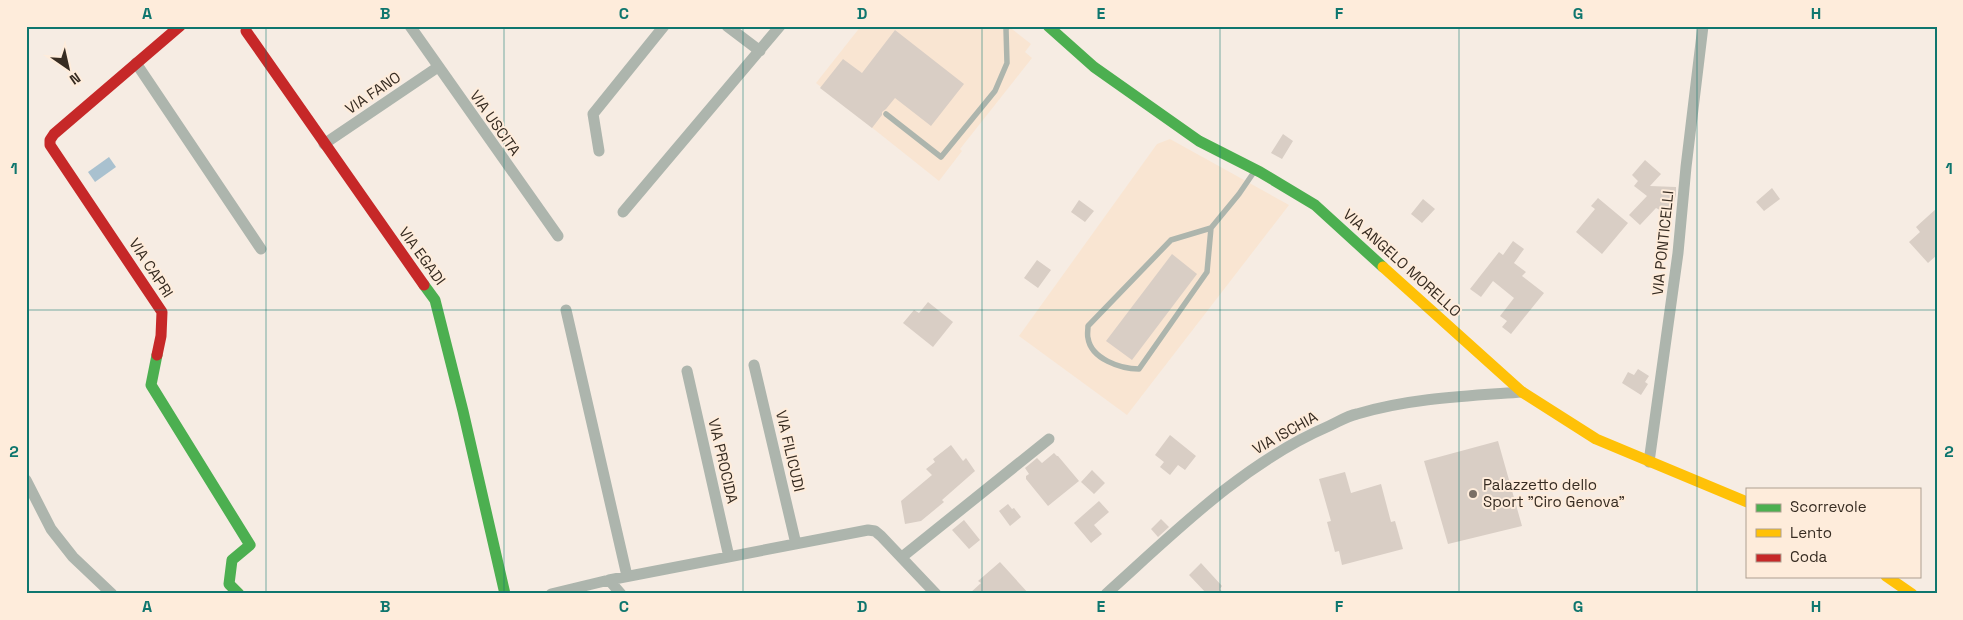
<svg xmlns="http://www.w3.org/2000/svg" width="1963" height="620" font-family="'Space Grotesk',sans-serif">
<rect width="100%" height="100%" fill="#f6ece3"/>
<!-- built -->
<path fill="#f9e5d2" d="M861,26H1008L1031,44L1025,52L1032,58L960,149L962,151L939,181L816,83Z
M1170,139L1289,205L1127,415L1019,336L1157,144Z"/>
<!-- water -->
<path fill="#a9c1cf" d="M109,157L116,167L95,182L88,172Z"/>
<!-- building -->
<path fill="#d9cec5" d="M895,30L964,84L931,126L895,98L886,109L882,112V115L872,128L820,88L843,59L862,73Z
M1283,134L1293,141L1282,159L1271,153Z
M1645,160L1661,174L1650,186L1676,187V194L1672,212H1664L1656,208L1640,225L1629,215L1647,196L1634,186L1638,181L1632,175Z
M1772,188L1780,199L1764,211L1756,202Z
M1598,198L1628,223L1602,254L1576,232L1595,209L1591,206Z
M1423,199L1435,209L1422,223L1411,214Z
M1079,200L1094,211L1085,222L1071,212Z
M1937,208V255L1928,263L1909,242L1920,232L1916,227Z
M1513,241L1524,249L1514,263L1526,272L1522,276L1544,293L1511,334L1502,327L1507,321L1500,316L1514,298L1493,281L1481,297L1470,289L1499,252L1503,255Z
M1172,254L1197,274L1132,360L1106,341Z
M1037,260L1051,270L1038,288L1024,278Z
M928,302L953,322L933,347L903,323L914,310L919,313Z
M1638,369L1649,376L1645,382L1648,384L1641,395L1622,383L1628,372L1634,375Z
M1170,435L1196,456L1185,470L1178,465L1170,475L1160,467L1164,462L1155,455Z
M1498,441L1522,526L1448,544L1424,461Z
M951,445L963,461L966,458L975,471L942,500L944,502L921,521L905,524L901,501L932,475L926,469L935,462L933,459Z
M1054,453L1057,456H1058L1079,481L1048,506L1026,479V476L1029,474L1025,468L1037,458L1042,463Z
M1092,470L1105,483L1094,494L1081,482Z
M1345,472L1351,493L1381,484L1391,522L1395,521L1403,549L1342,565L1339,551L1335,552L1327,522L1331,521L1319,479Z
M1099,501L1109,512L1094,525L1102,534L1091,543L1074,523Z
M1008,504L1012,509L1014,508L1021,517L1010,526L999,511Z
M1161,519L1169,527L1158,537L1151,529Z
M964,520L980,540L969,549L952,530Z
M1000,562L1029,594H969L981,583L978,581Z
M1201,563L1222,586L1220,589L1224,594H1207L1189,575Z"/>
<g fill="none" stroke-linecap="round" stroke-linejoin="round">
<!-- lane -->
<path stroke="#adb5ad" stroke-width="5.5" d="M886,114L941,157L995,91L1007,63L1006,29L1008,26
M1211,228L1171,240L1088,326C1088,330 1087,335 1088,338C1091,359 1121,369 1139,369L1207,272L1211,228L1239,194L1254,172"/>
<!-- street -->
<path stroke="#adb5ad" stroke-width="11" d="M410,26L558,236
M727,26L760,51
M136,63L261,249
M324,144L438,67
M599,151L593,114L664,26
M623,212L780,26
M566,310L627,576
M754,365L796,544
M687,371L729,557
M1649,462L1678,253L1686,167L1703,26
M26,480L51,529L73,557L112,594
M902,557L1049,439
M609,580L621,594
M551,594L609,580L868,530L875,531L881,536L936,594
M1106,594C1175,532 1243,463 1329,426C1338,422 1347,416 1357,414C1410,398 1467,396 1522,392"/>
<!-- fast -->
<path stroke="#4caf50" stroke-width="11" d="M1048,26L1094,67L1199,141L1260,172L1315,205L1383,267
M424,285L435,300L463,411L505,594
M157,355L151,385L250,545L232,560L229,584L239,594"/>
<!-- slow -->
<path stroke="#ffc107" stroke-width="11" d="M1383,267L1522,392L1596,439L1747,502
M1886,576L1912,594"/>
<!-- jam -->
<path stroke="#c62828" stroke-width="11" d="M246,31L424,285
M157,355L161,336L162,312L50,145V140L54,134L180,26"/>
</g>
<!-- grid -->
<path fill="none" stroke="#0f766e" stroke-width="1" stroke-opacity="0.55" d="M266,26V594M504,26V594M743,26V594M982,26V594M1220,26V594M1459,26V594M1697,26V594M26,310H1937"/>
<!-- markers -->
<circle fill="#7a6f66" stroke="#feecdb" stroke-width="2" cx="1473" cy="494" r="5"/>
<g text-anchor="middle" stroke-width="4" stroke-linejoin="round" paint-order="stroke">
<!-- street labels -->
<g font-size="15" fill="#372c22" stroke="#feecdb">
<text transform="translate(373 93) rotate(-34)" y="5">VIA FANO</text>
<text transform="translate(495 123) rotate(55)" y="5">VIA USCITA</text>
<text transform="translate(1663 243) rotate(-84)" y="5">VIA PONTICELLI</text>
<text transform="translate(422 256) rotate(54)" y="5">VIA EGADI</text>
<text transform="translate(1402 263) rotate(42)" y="5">VIA ANGELO MORELLO</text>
<text transform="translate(151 268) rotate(57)" y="5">VIA CAPRI</text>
<text transform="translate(1285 433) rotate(-29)" y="5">VIA ISCHIA</text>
<text transform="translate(790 451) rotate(77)" y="5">VIA FILICUDI</text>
<text transform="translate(723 461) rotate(77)" y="5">VIA PROCIDA</text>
</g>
<!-- poi labels -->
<g font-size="15" fill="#372c22" stroke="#feecdb" text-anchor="start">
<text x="1483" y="490">Palazzetto dello<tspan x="1483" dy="17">Sport "Ciro Genova"</tspan></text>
</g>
</g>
<!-- border -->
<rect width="1963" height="620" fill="none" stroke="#feecdb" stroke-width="55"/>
<!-- legend -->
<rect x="1746" y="488" width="175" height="90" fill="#feecdb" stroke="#ae9f91"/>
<rect x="1756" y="504" width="25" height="8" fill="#4caf50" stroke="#ae9f91"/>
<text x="1790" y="512" font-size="15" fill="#372c22">Scorrevole</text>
<rect x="1756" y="529" width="25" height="8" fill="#ffc107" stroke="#ae9f91"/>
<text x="1790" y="538" font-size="15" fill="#372c22">Lento</text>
<rect x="1756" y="554" width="25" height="8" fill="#c62828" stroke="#ae9f91"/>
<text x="1790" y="562" font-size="15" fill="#372c22">Coda</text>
<!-- north arrow -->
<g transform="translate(68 68) rotate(146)" stroke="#feecdb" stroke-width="4" paint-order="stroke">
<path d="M0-4L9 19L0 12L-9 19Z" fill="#372c22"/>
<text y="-8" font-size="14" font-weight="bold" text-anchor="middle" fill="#372c22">N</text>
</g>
<rect x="28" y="28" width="1908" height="564" fill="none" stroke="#0f766e" stroke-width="2"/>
<g font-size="16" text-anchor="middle" font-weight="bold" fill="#0f766e">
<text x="147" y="19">A</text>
<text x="385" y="19">B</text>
<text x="624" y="19">C</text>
<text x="862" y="19">D</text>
<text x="1101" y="19">E</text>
<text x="1339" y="19">F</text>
<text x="1578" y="19">G</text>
<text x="1816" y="19">H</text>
<text x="14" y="174">1</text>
<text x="1949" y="174">1</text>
<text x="14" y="457">2</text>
<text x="1949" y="457">2</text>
<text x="147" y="612">A</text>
<text x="385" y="612">B</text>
<text x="624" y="612">C</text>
<text x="862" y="612">D</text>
<text x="1101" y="612">E</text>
<text x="1339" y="612">F</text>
<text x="1578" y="612">G</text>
<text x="1816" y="612">H</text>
</g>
</svg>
